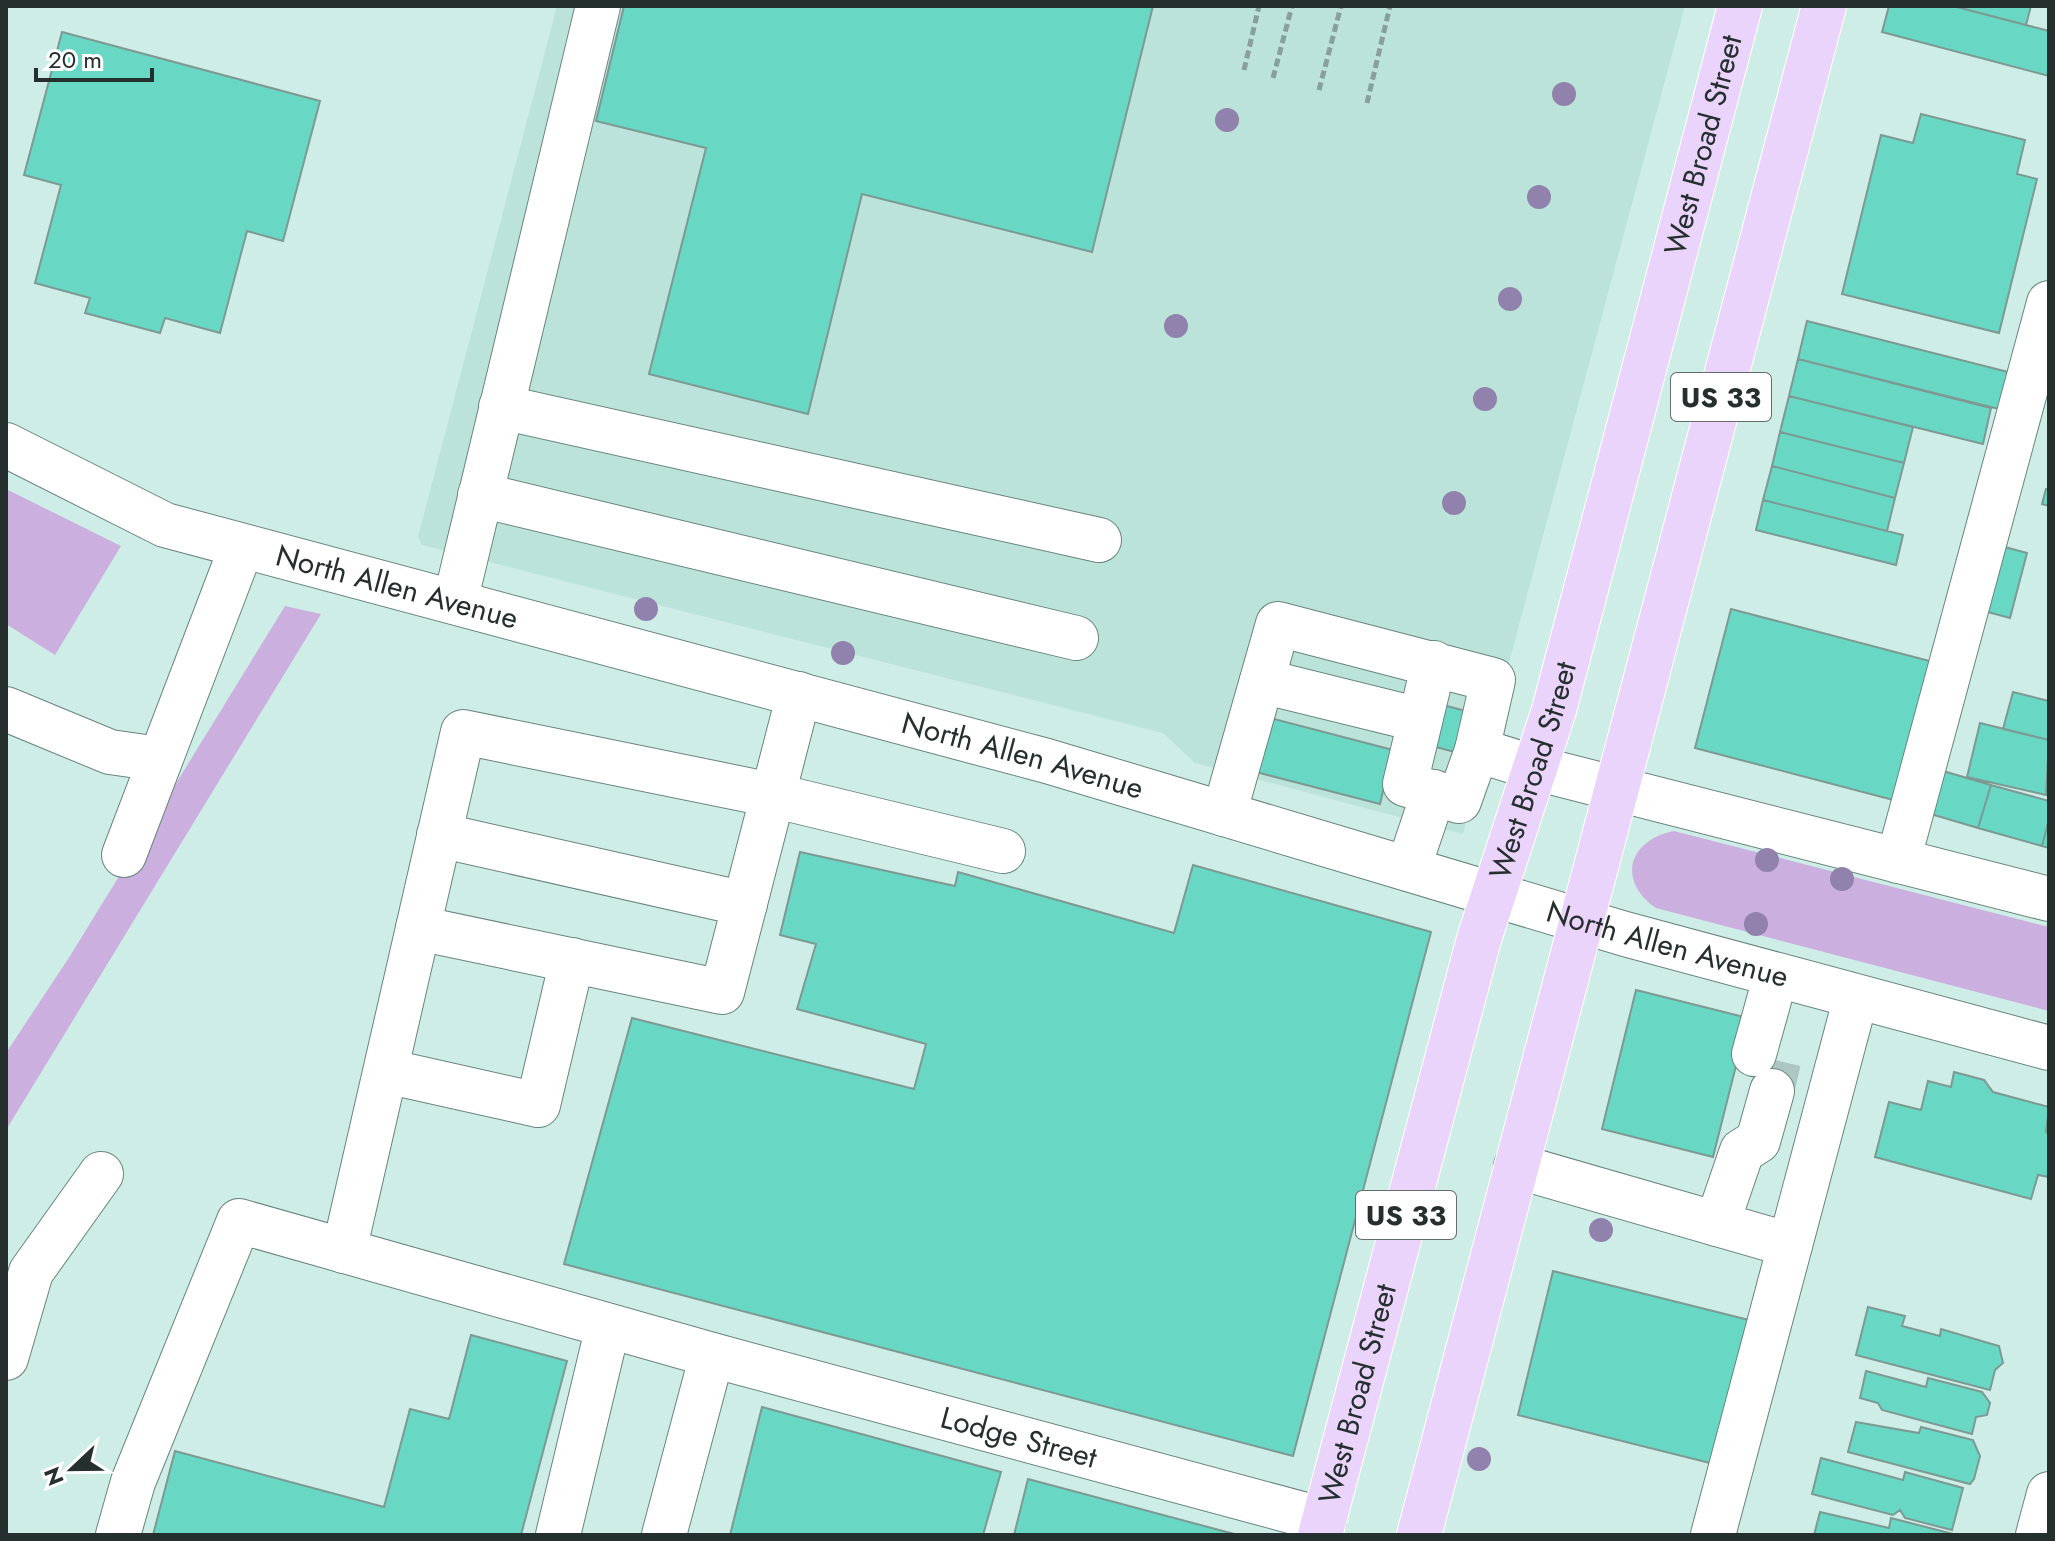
<svg xmlns="http://www.w3.org/2000/svg" width="2055" height="1541" font-family="Jost,sans-serif">
<rect width="100%" height="100%" fill="#ceede6"/>
<!-- built -->
<path fill="#bbe3da" d="M557,6H1685L1463,834L1195,763L1163,733L422,545L418,537Z"/>
<!-- green -->
<path fill="#cbb0df" d="M6,489L121,546L55,655L6,624Z
M285,606L321,614L6,1130V1053L70,956Z
M1674,831L2049,927V1011L1656,908C1616,880 1629,840 1674,831Z"/>
<!-- building -->
<path fill="#68d8c4" stroke="#7d9993" stroke-width="2" d="M624,6H1153L1092,252L862,194L808,414L649,374L706,148L596,121Z
M1889,6H1953L2049,31V76L1882,32Z
M1953,6H2031L2026,25Z
M62,32L320,101L283,241L247,231L220,333L165,318L160,333L85,313L90,298L35,283L61,185L24,175Z
M1921,114L2025,140L2017,174L2037,179L1999,333L1842,294L1881,135L1913,143Z
M1807,321L2016,374L2007,411L1798,359Z
M1798,359L1991,408L1983,444L1789,396Z
M1789,396L1913,427L1904,463L1780,432Z
M1780,432L1904,463L1895,498L1772,466Z
M1772,466L1895,498L1887,531L1763,500Z
M2046,489L2049,490V506L2042,504Z
M1763,500L1903,535L1896,565L1756,530Z
M1990,543L2027,553L2010,618L1973,608Z
M1731,609L1937,663L1901,802L1695,748Z
M2013,692L2049,701V740L2003,729Z
M1443,705L1481,715L1470,756L1432,746Z
M1270,718L1393,750L1380,804L1256,772Z
M1980,723L2049,740L2046,795L1967,777Z
M1936,769L1991,785L1978,828L1924,812Z
M1991,785L2049,801V819L2042,846L1978,828Z
M2049,819V848L2042,846Z
M800,852L955,886L958,872L1174,933L1193,865L1431,932L1293,1456L564,1264L632,1018L914,1089L926,1044L797,1009L816,944L780,935Z
M1636,990L1748,1018L1713,1157L1602,1129Z
M1954,1072L1984,1080L1993,1092L2049,1107L2046,1132L2049,1133V1177L2038,1175L2031,1199L1875,1157L1889,1102L1921,1110L1928,1081L1951,1087Z
M1553,1271L1757,1322L1722,1466L1518,1415Z
M1868,1307L1905,1316L1902,1326L1940,1336L1941,1329L1999,1346L2003,1363L1995,1370L1990,1390L1856,1355Z
M471,1335L567,1361L521,1535H153L175,1451L384,1507L410,1409L449,1419Z
M1866,1371L1926,1387L1928,1378L1982,1392L1990,1403L1987,1415L1976,1417L1972,1434L1882,1410L1878,1403L1860,1398Z
M762,1407L1001,1472L983,1535H730Z
M1856,1422L1919,1433L1921,1427L1973,1440L1980,1456L1974,1479L1970,1484L1848,1452Z
M1821,1458L1903,1480L1905,1472L1963,1488L1952,1530L1905,1518L1900,1510L1893,1515L1812,1494Z
M1028,1479L1238,1535H1014Z
M1820,1512L1889,1528L1891,1518L1957,1535H1814Z"/>
<g fill="none" stroke-linecap="round" stroke-linejoin="round">
<!-- minor-tunnel -->
<path stroke="#acc7c1" stroke-width="44" stroke-dasharray="44 22" stroke-linecap="butt" d="M1772,1091L1779,1061"/>
<!-- minor casing -->
<g stroke="#68857e" stroke-width="46">
<g id="minor">
<path d="M501,407L1099,540"/>
<path id="s1" d="M6,445L165,525L1047,761L1625,934L2049,1048"/>
<path d="M480,495L1076,638"/>
<path d="M455,602L598,6"/>
<path d="M1262,681L1420,720"/>
<path d="M6,709L110,752L159,759"/>
<path d="M1477,750L1535,768L2049,899"/>
<path d="M1224,814L1278,624L1493,680L1477,750L1459,801L1405,784L1434,663"/>
<path d="M439,835L745,904"/>
<path d="M124,855L242,546"/>
<path d="M1898,861L2049,303"/>
<path d="M1408,869L1434,792"/>
<path d="M418,928L722,992L799,694"/>
<path d="M1754,1054L1776,975"/>
<path d="M386,1071L538,1105L572,960"/>
<path d="M1516,1166L1790,1245"/>
<path d="M1717,1224L1742,1151L1758,1141L1772,1091"/>
<path d="M344,1251L463,732L772,795L1003,851"/>
<path d="M6,1358L31,1272L101,1174"/>
<path id="s2" d="M118,1535L133,1482L239,1221L712,1355L1324,1520"/>
<path d="M558,1535L608,1326"/>
<path d="M664,1535L712,1355"/>
<path d="M1713,1535L1856,997"/>
<path d="M2038,1535L2049,1494"/>
</g>
</g>
<!-- major casing -->
<g stroke="#fff" stroke-width="46">
<g id="major">
<path id="s3" d="M1320,1535L1479,939L1554,710L1740,6"/>
<path d="M1419,1535L1824,6"/>
</g>
</g>
<!-- path -->
<path stroke="#889f9a" stroke-width="5" stroke-dasharray="8 4" stroke-linecap="butt" d="M1244,70L1259,6
M1273,78L1292,6
M1319,90L1341,6
M1367,103L1390,6"/>
<!-- minor -->
<use href="#minor" stroke="#fff" stroke-width="44"/>
<!-- major -->
<use href="#major" stroke="#ebd4fc" stroke-width="44"/>
</g>
<!-- trees -->
<g fill="#9082ac">
<circle cx="1564" cy="94" r="12"/>
<circle cx="1227" cy="120" r="12"/>
<circle cx="1539" cy="197" r="12"/>
<circle cx="1510" cy="299" r="12"/>
<circle cx="1176" cy="326" r="12"/>
<circle cx="1485" cy="399" r="12"/>
<circle cx="1454" cy="503" r="12"/>
<circle cx="646" cy="609" r="12"/>
<circle cx="843" cy="653" r="12"/>
<circle cx="1767" cy="860" r="12"/>
<circle cx="1842" cy="879" r="12"/>
<circle cx="1756" cy="924" r="12"/>
<circle cx="1601" cy="1230" r="12"/>
<circle cx="1479" cy="1459" r="12"/>
</g>
<g text-anchor="middle" stroke-width="6" stroke-linejoin="round" paint-order="stroke">
<!-- shield labels -->
<g fill="#fff" stroke="#666e6d" stroke-width="2">
<rect x="1671" y="373" width="100" height="48" rx="6"/>
<rect x="1356" y="1191" width="100" height="48" rx="6"/>
</g>
<g font-size="28" font-weight="bold" fill="#25302e">
<text x="1721" y="407">US 33</text>
<text x="1406" y="1225">US 33</text>
</g>
<!-- street labels -->
<g font-size="30" fill="#25302e" stroke="#fff">
<text dy="10" stroke="none"><textPath href="#s3" startOffset="1442">West Broad Street</textPath></text>
<text dy="10" stroke="none"><textPath href="#s1" startOffset="418">North Allen Avenue</textPath></text>
<text dy="10" stroke="none"><textPath href="#s1" startOffset="1066">North Allen Avenue</textPath></text>
<text dy="10" stroke="none"><textPath href="#s3" startOffset="794">West Broad Street</textPath></text>
<text dy="10" stroke="none"><textPath href="#s1" startOffset="1738">North Allen Avenue</textPath></text>
<text dy="10" stroke="none"><textPath href="#s3" startOffset="146">West Broad Street</textPath></text>
<text dy="10" stroke="none"><textPath href="#s2" startOffset="1146">Lodge Street</textPath></text>
</g>
</g>
<!-- border -->
<rect width="2055" height="1541" fill="none" stroke="#25302e" stroke-width="16"/>
<!-- north arrow -->
<g transform="translate(72 1469) rotate(248)" stroke="#ffffff" stroke-width="6" paint-order="stroke">
<path d="M0-6L14 30L0 20L-14 30Z" fill="#25302e"/>
<text y="-12" font-size="22" font-weight="bold" text-anchor="middle" fill="#25302e">N</text>
</g>
<!-- scale -->
<path d="M36 68v12h116v-12" fill="none" stroke="#25302e" stroke-width="4"/>
<text x="48" y="68" font-size="24" fill="#25302e" stroke="#ffffff" stroke-width="6" paint-order="stroke">20 m</text>
</svg>
